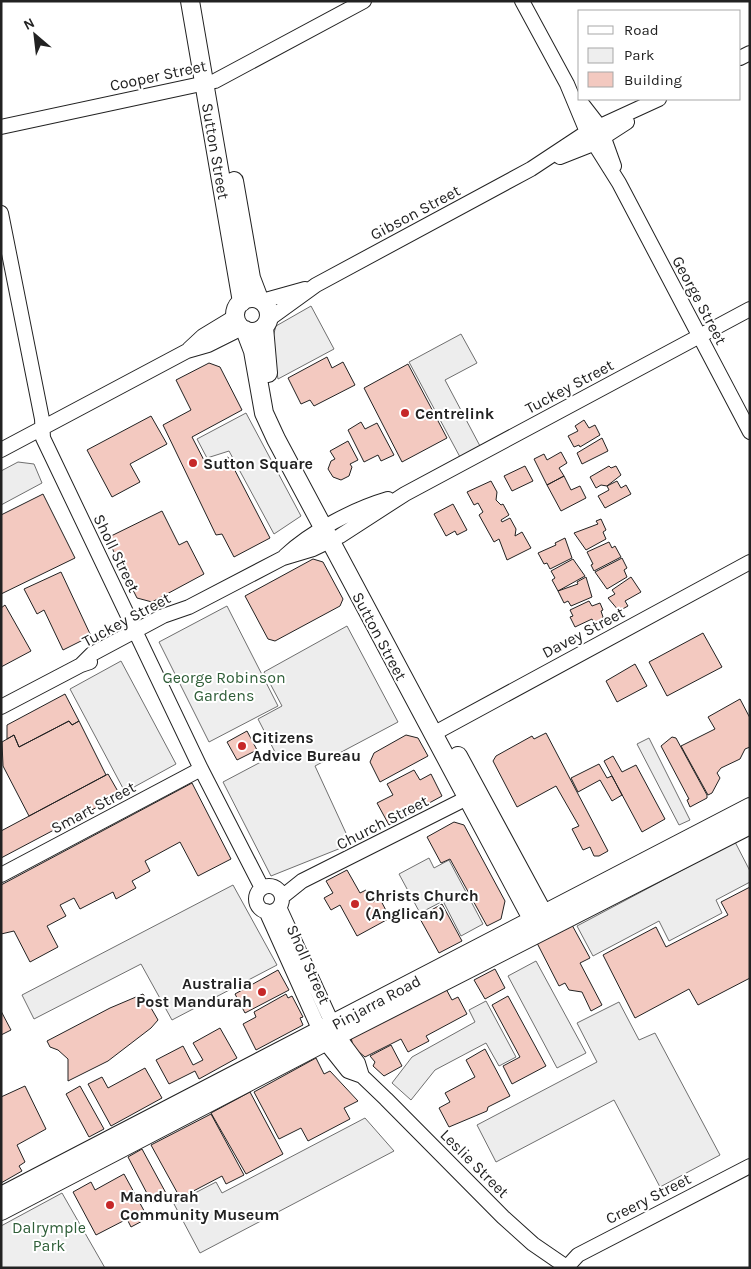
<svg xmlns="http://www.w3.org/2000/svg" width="751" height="1269" font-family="Karla,sans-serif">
<rect width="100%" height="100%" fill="#fff"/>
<!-- green -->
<path fill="#eee" stroke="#6f6f6f" d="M227,606L278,706L209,742L159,642Z
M62,1193L105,1268H1V1226Z"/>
<!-- parking -->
<path fill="#ededed" stroke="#6f6f6f" d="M311,306L334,349L278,379L272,340L276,326Z
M461,334L477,363L445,380L480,446L460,457L409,362Z
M246,413L301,516L274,534L229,451L207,458L197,439Z
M18,462L34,464L42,483L1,505V471Z
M347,626L398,722L315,766L351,844L271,876L223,782L276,754L258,719L282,706L264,672Z
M121,661L176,764L125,792L70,689Z
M649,738L690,820L679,825L637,744Z
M735,842L750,871V882L716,900L722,913L669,941L659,921L593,956L577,926Z
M429,858L434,868L449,860L483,924L461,936L443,901L420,913L399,874Z
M233,885L277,965L172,1020L141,964L34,1019L22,995Z
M536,961L586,1053L557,1068L508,976Z
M486,1001L516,1057L499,1066L486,1043L435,1070L411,1100L392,1083L412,1057L475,1022L469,1010Z
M619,1002L639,1040L655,1033L720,1155L660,1187L614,1100L496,1162L477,1125L597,1062L577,1023Z
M365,1118L394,1151L200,1253L174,1204L216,1182L222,1193Z"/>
<!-- building -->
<path fill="#f3c9c0" stroke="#222" d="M327,357L332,368L343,362L355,385L314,406L310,400L301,404L288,378Z
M209,363L220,367L242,410L192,437L208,468L228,457L270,538L234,557L222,534L216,535L163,425L191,410L176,380Z
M408,364L447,438L402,462L364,388Z
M151,416L167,444L130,464L140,482L112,497L87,450Z
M584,420L589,428L595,425L600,435L580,447L579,445L574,447L568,436L578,431L575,426Z
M361,422L365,429L377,423L394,455L381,461L378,455L364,462L348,430Z
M602,438L608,451L582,464L577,453Z
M348,441L358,460L350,464L352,467L349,476L341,480L333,477L328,469L331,461L335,459L330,451Z
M561,452L567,463L559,468L564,476L547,485L534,459L544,454L547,460Z
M525,466L533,481L512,491L504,476Z
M609,466L611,468L616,466L621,475L607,486L601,485L596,488L590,477Z
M564,476L571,490L580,486L586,498L561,511L547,485Z
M491,481L497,492L496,500L501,505L503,504L509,515L501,520L502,522L510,518L516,529L515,536L522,532L531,548L507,560L499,539L494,542L479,515L483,512L478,503L474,505L467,492Z
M617,481L621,488L626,485L631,494L605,508L598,496L609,490L607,486Z
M43,494L75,558L1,594V515Z
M453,504L467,530L457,535L455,531L446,536L434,514Z
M162,511L179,545L187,541L204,574L152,602L137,598L107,538Z
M601,519L606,530L603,532L606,539L586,550L574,533L598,524L596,521Z
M565,538L572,558L550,569L547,563L544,564L538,553L556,545L555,543Z
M609,542L612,548L615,546L621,557L594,571L591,565L593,564L587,552Z
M622,558L627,568L624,570L627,577L607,589L595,572Z
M313,559L323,562L343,599L340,606L275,641L268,639L245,596Z
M573,559L585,576L558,591L552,580L555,578L551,571Z
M61,572L91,636L63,650L44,610L37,614L24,589Z
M586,577L592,597L571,606L568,601L564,603L558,591L578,584L577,582Z
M631,577L641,592L625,601L628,606L619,611L608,598L615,594L612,590Z
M589,601L592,606L600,603L603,610L601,611L603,617L602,620L594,624L592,619L575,627L570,617L573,616L570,610Z
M5,605L31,651L1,667V608Z
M703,633L722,667L667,696L649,662Z
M635,664L647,686L617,702L606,681Z
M65,694L79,721L72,725L69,721L19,747L14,735L7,739V725Z
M740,699L750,718V747L745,749L740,759L721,768L717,773L720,778L712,793L708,795L681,746L715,729L708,717Z
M69,721L72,725L79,721L106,775L29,816L3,766L2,742L14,735L19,747Z
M247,731L257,750L237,760L227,742Z
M546,733L608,851L599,856H594L590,847L583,850L572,829L579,826L556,786L517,807L493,761L496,756L532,736L534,739Z
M406,735L418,738L428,756L380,782L370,762L374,753Z
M672,737L676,738L707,795V798L690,807L687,800L689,799L661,746Z
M613,756L622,772L636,765L665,819L642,832L604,761Z
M599,764L607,778L612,776L622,795L612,801L600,780L578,792L571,778Z
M414,770L420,780L431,774L442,796L389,825L377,803L393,795L387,784Z
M108,774L120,795L1,858V831Z
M192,783L231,859L198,876L180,842L145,861L150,871L132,881L136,888L116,899L113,892L80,909L74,898L60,905L66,916L47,926L58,947L30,962L14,931L1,934V885Z
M454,822L464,825L505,901L501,919L487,926L450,859L441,863L427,837Z
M347,870L360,893L366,890L373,902L380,899L390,918L357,936L340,905L331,910L324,898L333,893L326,881Z
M750,887V978L698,1005L689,989L635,1018L603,955L656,927L666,947L728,915L721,902Z
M442,904L462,941L439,953L419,917Z
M572,925L590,958L580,963L602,1005L591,1011L582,992L569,990L565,983L559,986L537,943Z
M495,969L505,988L485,999L474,980Z
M278,970L289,990L245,1013L235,994Z
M445,987L452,1000L458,997L467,1014L426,1036L429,1041L408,1052L401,1039L365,1057L353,1047L351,1037Z
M143,994L158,1020L151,1028L108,1061L68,1081V1059L58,1050L50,1047L47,1041L110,1008Z
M286,994L288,998L292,996L303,1017L300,1018L303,1025L256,1050L243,1024L256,1017L254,1012Z
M508,996L546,1066L512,1084L503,1066L520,1057L492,1005Z
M1,1011L11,1030L1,1035Z
M220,1028L237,1058L199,1079L195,1071L169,1084L156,1060L183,1046L193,1065L203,1060L193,1043Z
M391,1045L402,1066L384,1076L373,1066L375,1062L370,1056Z
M485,1049L510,1096L488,1107L487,1111L449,1127L439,1108L450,1102L445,1093L475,1077L466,1060Z
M316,1058L324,1074L330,1071L358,1101L344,1108L350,1119L308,1141L301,1128L279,1139L254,1092Z
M145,1068L162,1098L111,1126L88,1084L102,1077L108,1088Z
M25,1086L46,1129L17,1145L25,1162L19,1166L22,1171L1,1183V1097Z
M80,1086L104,1129L89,1137L66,1094Z
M250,1092L283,1154L246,1174L211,1113Z
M211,1114L244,1175L226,1184L222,1176L182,1197L179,1193L178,1194L151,1145Z
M142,1149L167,1195L152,1203L128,1157Z
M124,1174L148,1218L131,1227L127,1219L96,1235L73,1192L91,1182L95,1190Z"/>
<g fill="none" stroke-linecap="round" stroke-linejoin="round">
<!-- minor casing -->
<g stroke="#222" stroke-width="16">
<path id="minor" d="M522,1L567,84L587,132L619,183L750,432
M740,58L750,53
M579,100L600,127L614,166
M1,127L215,81L364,1
M560,157L593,144L627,122
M1,213L42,419L43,438L201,769L262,888
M262,301L305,289
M269,319L316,285L531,169L587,132L659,99
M189,349L203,336L236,316
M1,450L187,351L208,345L242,328
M285,556C312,531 354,509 388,499
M81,665L92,654L163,616L189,607L283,558L313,549L340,536L405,494L750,309
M1,707L81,665L90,662
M433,734L750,562
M1,875L201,769
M256 899a13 13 0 1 1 26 0a13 13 0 1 1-26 0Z
M282,897L302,881L475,794
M279,907L338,1036L358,1063L362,1076
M266,911L325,1042L348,1071L362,1076L386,1099L503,1217L533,1244L568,1268
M567,1267L578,1255L750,1166"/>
</g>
<!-- major casing -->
<g stroke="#222" stroke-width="20">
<path id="major" d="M190,1L242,302
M234,181L251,278L259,299
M235 315a17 17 0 1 1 34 0a17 17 0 1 1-34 0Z
M264,327L268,373
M245,330L253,351L264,413L276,439L538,930
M458,756L543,913
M1,1196L750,807
M1,1211L325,1042L750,825"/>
</g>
<!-- minor -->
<use href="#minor" stroke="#fff" stroke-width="14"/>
<!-- major -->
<use href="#major" stroke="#fff" stroke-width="18"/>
</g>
<!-- markers -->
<g fill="#c62828" stroke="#fff" stroke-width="2">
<circle cx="405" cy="413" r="5"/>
<circle cx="193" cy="463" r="5"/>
<circle cx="242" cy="746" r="5"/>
<circle cx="355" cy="904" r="5"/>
<circle cx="262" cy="992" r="5"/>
<circle cx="110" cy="1205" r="5"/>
</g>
<g text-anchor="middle" stroke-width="4" stroke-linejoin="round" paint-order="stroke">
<!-- street labels -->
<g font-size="16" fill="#222" stroke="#fff">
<text transform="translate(158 75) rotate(-12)" y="6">Cooper Street</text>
<text transform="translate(216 151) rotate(80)" y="6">Sutton Street</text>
<text transform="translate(415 212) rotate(-28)" y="6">Gibson Street</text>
<text transform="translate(700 300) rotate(62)" y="6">George Street</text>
<text transform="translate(569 386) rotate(-28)" y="6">Tuckey Street</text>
<text transform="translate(117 553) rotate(64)" y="6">Sholl Street</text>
<text transform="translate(126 619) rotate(-28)" y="6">Tuckey Street</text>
<text transform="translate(583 632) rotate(-28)" y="6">Davey Street</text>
<text transform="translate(380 636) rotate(62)" y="6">Sutton Street</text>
<text transform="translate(93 807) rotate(-28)" y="6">Smart Street</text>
<text transform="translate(382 822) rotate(-27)" y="6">Church Street</text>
<text transform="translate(309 964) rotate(66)" y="6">Sholl Street</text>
<text transform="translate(376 1002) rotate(-28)" y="6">Pinjarra Road</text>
<text transform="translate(475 1163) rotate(45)" y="6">Leslie Street</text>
<text transform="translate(648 1198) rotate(-27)" y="6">Creery Street</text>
</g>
<!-- poi labels -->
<g font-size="16" font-weight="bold" fill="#222" stroke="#fff" text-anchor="start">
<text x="415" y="419">Centrelink</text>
<text x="203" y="469">Sutton Square</text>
<text x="252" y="743">Citizens<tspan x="252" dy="18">Advice Bureau</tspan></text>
<text x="365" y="901">Christs Church<tspan x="365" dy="18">(Anglican)</tspan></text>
<text x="252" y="989" text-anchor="end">Australia<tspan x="252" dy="18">Post Mandurah</tspan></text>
<text x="120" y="1202">Mandurah<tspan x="120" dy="18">Community Museum</tspan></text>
</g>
<!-- park labels -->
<g font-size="16" fill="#2f5e38" stroke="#fff">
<text x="224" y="683">George Robinson<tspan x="224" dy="18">Gardens</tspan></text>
<text x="49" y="1233">Dalrymple<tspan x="49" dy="18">Park</tspan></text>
</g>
</g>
<!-- border -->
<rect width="751" height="1269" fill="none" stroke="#222222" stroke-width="5"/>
<!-- legend -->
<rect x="578" y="10" width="162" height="90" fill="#ffffff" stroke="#a7a7a7"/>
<rect x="588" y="26" width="25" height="8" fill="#ffffff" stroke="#a7a7a7"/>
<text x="624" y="35" font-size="15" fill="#222222">Road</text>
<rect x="588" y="48" width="25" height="15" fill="#eeeeee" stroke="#a7a7a7"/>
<text x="624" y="60" font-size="15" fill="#222222">Park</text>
<rect x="588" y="72" width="25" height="15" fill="#f3c9c0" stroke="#a7a7a7"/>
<text x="624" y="85" font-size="15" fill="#222222">Building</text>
<!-- north arrow -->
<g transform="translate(35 35) rotate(332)" stroke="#ffffff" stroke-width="4" paint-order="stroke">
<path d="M0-4L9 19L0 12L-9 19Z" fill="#222222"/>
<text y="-8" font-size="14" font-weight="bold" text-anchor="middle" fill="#222222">N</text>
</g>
</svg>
